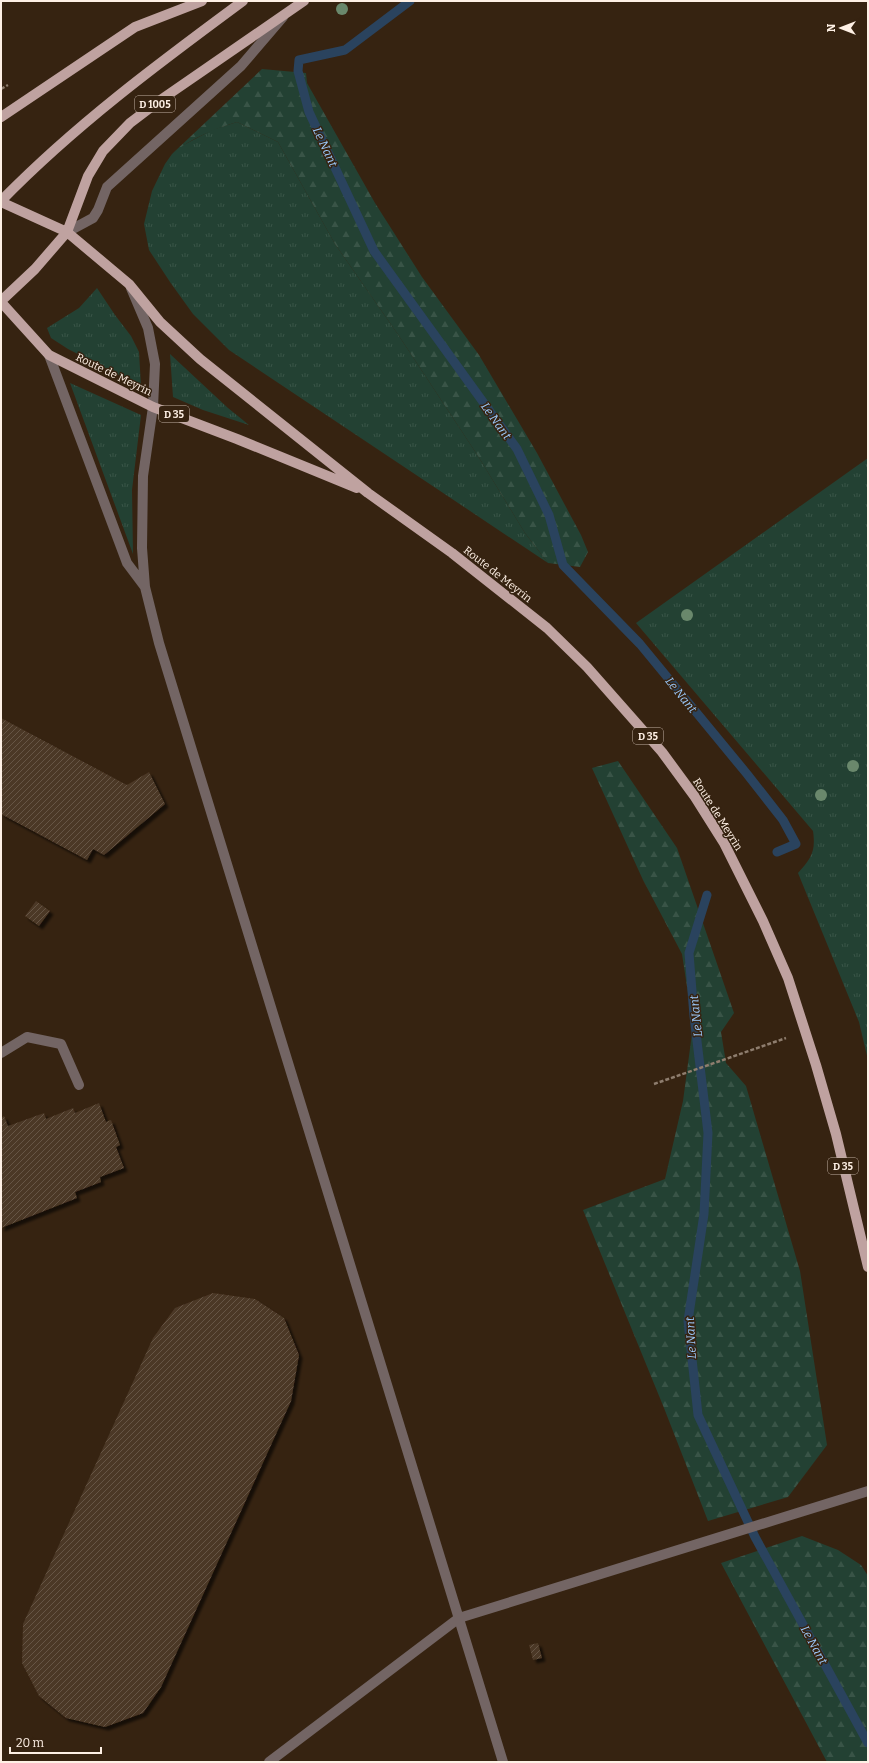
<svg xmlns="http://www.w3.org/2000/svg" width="869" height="1763" font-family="Bitter,serif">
<defs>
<pattern id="grass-tufts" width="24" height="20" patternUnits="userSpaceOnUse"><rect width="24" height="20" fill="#234133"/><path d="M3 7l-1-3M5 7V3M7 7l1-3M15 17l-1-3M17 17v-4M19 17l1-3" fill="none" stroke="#395447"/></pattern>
<pattern id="forest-firs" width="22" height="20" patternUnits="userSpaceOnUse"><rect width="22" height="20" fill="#234133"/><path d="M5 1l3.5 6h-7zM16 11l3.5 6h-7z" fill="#395447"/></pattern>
<pattern id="building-hatch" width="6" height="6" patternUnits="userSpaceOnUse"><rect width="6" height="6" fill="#4b3725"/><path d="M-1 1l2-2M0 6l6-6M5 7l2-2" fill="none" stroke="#665444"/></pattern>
<filter id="shadow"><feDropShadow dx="3.5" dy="3.5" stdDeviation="1" flood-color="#0009"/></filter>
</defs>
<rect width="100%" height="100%" fill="#362311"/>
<!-- grass -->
<path fill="url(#grass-tufts)" d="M237,122L278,142L335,244L399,336L478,456L525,533L548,563L229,350L193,314L170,282L149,250L144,224L152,191L165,164L172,154L180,147L212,130Z
M97,288L115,315L131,336L139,352L141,386L68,349L51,338L47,328L79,308Z
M170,354L228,408L249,425L203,410L173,397Z
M70,383L141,415L132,490L133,554Z
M868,458V1060L859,1022L798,873C811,858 816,852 813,831L636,623Z"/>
<!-- forest -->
<path fill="url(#forest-firs)" d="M262,69L306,73L307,83L375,203L422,277L479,355L537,453L581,535L588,552L580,567L548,563L525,533L478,456L399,336L335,244L278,142L237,122C214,129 191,138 172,154Z
M618,761L677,848L734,1013L721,1032L726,1063L746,1086L800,1271L827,1445L788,1497L708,1521L664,1408L583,1210L665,1179L683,1101L693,1026L682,954L643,880L592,768Z
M802,1536L838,1550L861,1565L868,1576V1762H827L721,1563Z"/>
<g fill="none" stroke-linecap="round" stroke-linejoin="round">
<!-- stream -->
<path stroke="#2a435e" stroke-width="9" d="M410,1L345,50L299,60L298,71L309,112L374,251L517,449L549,515L563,565L640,644L747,774L783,820L796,844L777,852
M707,895L689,953L694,1016L708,1133L704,1214L688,1321L698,1415L755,1537L868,1743"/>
</g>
<!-- building -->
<path fill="url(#building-hatch)" filter="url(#shadow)" d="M1,718L127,785L149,772L165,804L104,855L93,849L87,860L1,814Z
M36,901L50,911L39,926L25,916Z
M99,1103L106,1122L111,1120L120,1145L116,1147L124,1168L100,1177L101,1182L75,1192L77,1198L1,1228V1118L4,1116L8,1126L44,1113L46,1119L73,1108L75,1113Z
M213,1293L255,1299L284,1318L299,1355L291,1401L161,1687L143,1713L105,1727L66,1718L39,1696L22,1663L23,1624L153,1338L175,1308Z
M538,1643L542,1658L533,1660L529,1645Z"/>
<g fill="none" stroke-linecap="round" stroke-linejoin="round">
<!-- path -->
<path stroke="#8e7d6e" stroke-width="2.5" stroke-dasharray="4 2" stroke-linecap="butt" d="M1,89L8,85
M654,1084L786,1038"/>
<!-- lane -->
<path stroke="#736564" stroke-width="10" d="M67,232L93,218L98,210L107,187L241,66L283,17
M1,1053L27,1037L61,1044L79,1085"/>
<!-- street -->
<path stroke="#736564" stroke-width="10" d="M49,355L127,563L145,587L142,548L143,476L153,407L155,364L148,328L131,288
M145,587L159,643L503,1762
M269,1762L459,1618L868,1491"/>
<!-- primary -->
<path stroke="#bfa2a0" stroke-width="10" d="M1,117L135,27L202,1
M1,201C74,126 159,63 243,1
M1,202L67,232L129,284L160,322L200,359L368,493L452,553L547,628L587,667L662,752L695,797L724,843L763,921L788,978L816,1065L836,1134L868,1267
M1,301L35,269L67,232L88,176L103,151L130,123L159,101L304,1
M1,302L49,355L153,407L237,439L357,488"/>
</g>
<!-- trees -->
<g fill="#6a886c">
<circle cx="342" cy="9" r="6"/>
<circle cx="687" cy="615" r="6"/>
<circle cx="853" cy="766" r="6"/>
<circle cx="821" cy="795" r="6"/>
</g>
<g text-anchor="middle" stroke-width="3" stroke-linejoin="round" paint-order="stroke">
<!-- shield labels -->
<g fill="#362311" stroke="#c2b2a5" stroke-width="1">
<rect x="135" y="96" width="40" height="16" rx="3"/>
<rect x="159" y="406" width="30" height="16" rx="3"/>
<rect x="633" y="728" width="30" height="16" rx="3"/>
<rect x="828" y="1158" width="30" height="16" rx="3"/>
</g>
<g font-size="10" font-weight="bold" fill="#fef0e5">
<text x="155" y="108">D 1005</text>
<text x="174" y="418">D 35</text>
<text x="648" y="740">D 35</text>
<text x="843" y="1170">D 35</text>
</g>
<!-- street labels -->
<g font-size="11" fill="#fef0e5" stroke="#362311">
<text transform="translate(114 374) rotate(26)" y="4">Route de Meyrin</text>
<text transform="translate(498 574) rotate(38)" y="4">Route de Meyrin</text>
<text transform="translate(718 814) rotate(58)" y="4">Route de Meyrin</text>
</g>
<!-- water labels -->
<g font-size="12" font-style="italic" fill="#9bc9fb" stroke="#362311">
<text transform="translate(325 147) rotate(65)" y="4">Le Nant</text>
<text transform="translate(496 421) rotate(54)" y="4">Le Nant</text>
<text transform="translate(681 695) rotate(51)" y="4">Le Nant</text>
<text transform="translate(696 1016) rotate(-96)" y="4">Le Nant</text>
<text transform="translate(691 1338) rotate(-93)" y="4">Le Nant</text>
<text transform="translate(814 1645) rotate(61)" y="4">Le Nant</text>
</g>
</g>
<!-- border -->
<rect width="869" height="1763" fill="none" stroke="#fef0e5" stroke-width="4"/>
<!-- north arrow -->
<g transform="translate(841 28) rotate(270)" stroke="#362311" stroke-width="3" paint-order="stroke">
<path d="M0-3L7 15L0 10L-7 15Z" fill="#fef0e5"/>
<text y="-6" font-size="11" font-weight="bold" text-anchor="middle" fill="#fef0e5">N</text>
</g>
<!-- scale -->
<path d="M10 1747v6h91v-6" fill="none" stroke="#fef0e5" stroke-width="2"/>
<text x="16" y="1747" font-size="12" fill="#fef0e5" stroke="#362311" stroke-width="3" paint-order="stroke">20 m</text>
</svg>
